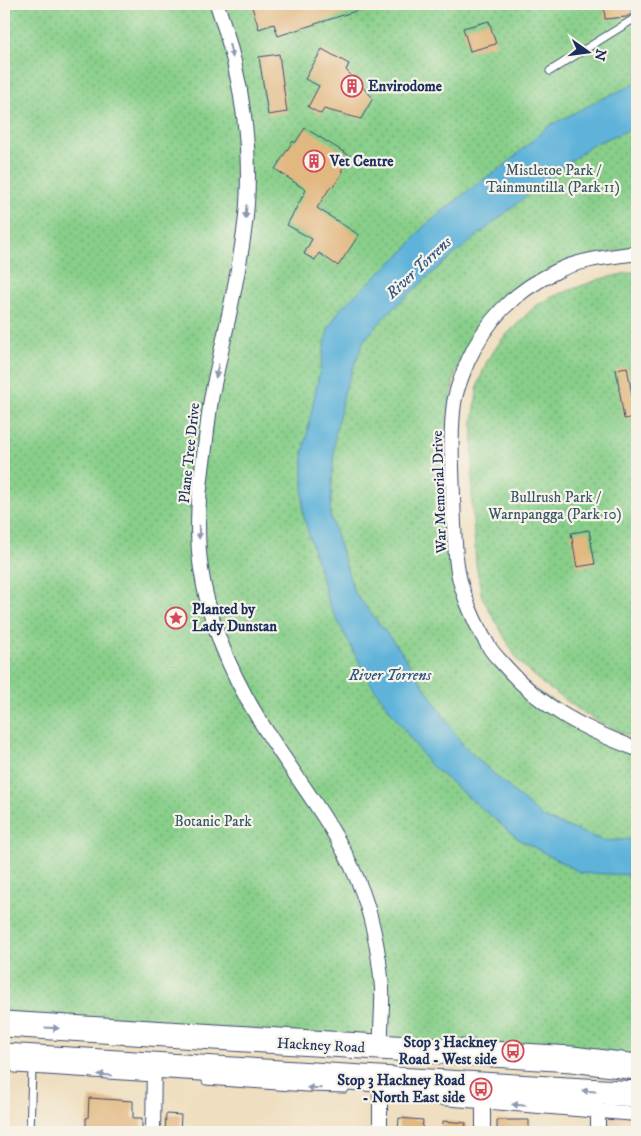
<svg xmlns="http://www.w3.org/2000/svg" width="641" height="1136" font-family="'IM FELL DW Pica',serif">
<defs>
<pattern id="park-dots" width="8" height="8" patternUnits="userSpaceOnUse" patternTransform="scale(1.25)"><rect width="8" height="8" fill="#88cf8a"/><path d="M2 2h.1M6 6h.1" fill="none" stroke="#6ea874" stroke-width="1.8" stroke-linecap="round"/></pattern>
</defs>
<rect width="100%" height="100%" fill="#f7f3e8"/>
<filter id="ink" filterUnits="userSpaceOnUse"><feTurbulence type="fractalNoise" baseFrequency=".02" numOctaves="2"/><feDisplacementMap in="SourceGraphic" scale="10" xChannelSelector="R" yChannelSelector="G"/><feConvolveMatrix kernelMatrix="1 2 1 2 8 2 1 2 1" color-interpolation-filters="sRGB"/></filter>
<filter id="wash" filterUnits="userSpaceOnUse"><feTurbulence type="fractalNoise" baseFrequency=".0096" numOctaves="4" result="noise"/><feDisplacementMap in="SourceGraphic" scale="20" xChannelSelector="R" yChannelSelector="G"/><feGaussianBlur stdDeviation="1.12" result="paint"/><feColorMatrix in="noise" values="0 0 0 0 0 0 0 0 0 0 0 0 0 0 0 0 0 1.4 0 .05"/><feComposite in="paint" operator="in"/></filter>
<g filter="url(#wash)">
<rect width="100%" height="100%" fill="#efdfc0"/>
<!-- built -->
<path fill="#ebd3ba" d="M598,1112L637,1114V1132H598Z"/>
<!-- park -->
<path fill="url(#park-dots)" stroke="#527f74" d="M4,4H637V248L594,255L489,315L475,333L464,352L454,378L445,440L441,449L443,506L448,513L450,547L499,667L637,754V839L604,841L542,817L464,747L400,650L354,592L330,515L332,459L304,455L329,604L517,838L581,873L637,875V1056L4,1018Z
M637,271V739L614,730L584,713L543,684L518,661L482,597L476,564L472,505L473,422L478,385L486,363L502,339L534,307L554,296L600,279Z"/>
<!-- water -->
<path fill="#5eb3da" stroke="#3c719c" d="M637,83V127L593,144L547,179L438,268L388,313L364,340L345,389L335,435L330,515L354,592L400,650L464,747L542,817L604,841L637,839V875L581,873L517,838L429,764L369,681L329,604L303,514V454L328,329L341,308L406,249L423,227L478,183L504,166L547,127L599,100Z"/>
<g id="blocks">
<!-- building -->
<path fill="#e2b881" d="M251,4H371V6L278,36L274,24L259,29Z
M604,4H631L632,14L626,17L605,19Z
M489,21L496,44L470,51L463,28Z
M322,49L349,64L346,70L373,98L361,119L324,109L321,114L308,107L319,86L305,79Z
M279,54L287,112L268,115L259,57Z
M305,128L350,156L341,171L343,172L333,187L331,186L317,208L359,235L338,266L319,253L315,260L304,254L312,239L287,225L306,190L275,169L293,141L295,143Z
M627,367L636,417L624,419L616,369Z
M589,530L595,564L577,567L571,533Z
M89,1098L133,1101V1118H142V1132H86V1118H88Z
M166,1114L181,1115L180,1132H165Z
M399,1118L423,1120L422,1132H398Z
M497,1120H529V1132H497Z
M443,1121L466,1123L465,1132H442Z"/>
</g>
</g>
<g filter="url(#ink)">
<use href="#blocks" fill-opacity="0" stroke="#3b496d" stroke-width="1"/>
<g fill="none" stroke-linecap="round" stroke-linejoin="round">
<!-- lane casing -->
<g stroke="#3b496d" stroke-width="9">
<path id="lane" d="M550,71L637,17
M15,1069L154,1078
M206,1081L307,1088L345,1089
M30,1132L32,1070"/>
</g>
<!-- street casing -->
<g stroke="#3b496d" stroke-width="16">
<path id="street" d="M217,4C242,75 255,156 244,232C237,286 223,340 212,394C209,411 207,430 205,448C199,488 195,529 201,569C209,624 231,674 260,721C293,775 333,821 358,881C372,914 379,952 382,988C383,1008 380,1028 381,1048
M637,253C611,257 581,259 557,271C513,292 486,320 467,363C462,376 456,389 454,403C450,433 452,466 453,497C454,522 454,548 458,572C462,594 476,626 488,645C492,653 499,659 505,666C541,708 586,730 637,749
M380,1083V1132
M380,1090L388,1092L430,1097L637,1114
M598,1112V1132
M153,1132L154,1065
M483,1132V1102"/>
</g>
<!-- highway casing -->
<g stroke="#3b496d" stroke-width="27">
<path id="highway" d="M4,1024L572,1059L637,1067
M4,1056L379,1079L637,1094"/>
</g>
<!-- lane -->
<use href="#lane" stroke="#fff" stroke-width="7"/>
<!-- street -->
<use href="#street" stroke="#fff" stroke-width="14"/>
<!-- highway -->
<use href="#highway" stroke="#fff" stroke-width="25"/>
</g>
<!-- one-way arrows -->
<defs><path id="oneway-solid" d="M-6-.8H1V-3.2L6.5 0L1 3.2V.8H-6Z" transform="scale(1.25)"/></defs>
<g fill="#8d97ae">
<use href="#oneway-solid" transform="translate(231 51) rotate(75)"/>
<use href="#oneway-solid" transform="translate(246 212) rotate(94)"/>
<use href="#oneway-solid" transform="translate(217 371) rotate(102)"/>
<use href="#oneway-solid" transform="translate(199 532) rotate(88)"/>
<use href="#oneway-solid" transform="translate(52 1028) rotate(4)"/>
<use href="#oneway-solid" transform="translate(105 1075) rotate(-176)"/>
<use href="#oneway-solid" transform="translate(314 1088) rotate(-178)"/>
<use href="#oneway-solid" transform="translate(589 1091) rotate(-177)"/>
<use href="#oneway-solid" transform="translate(519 1105) rotate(-175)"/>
</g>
</g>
<!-- icons -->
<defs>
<g id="building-ring" transform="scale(1.125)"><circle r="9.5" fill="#f7f3e8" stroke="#d1495b" stroke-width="1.5"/><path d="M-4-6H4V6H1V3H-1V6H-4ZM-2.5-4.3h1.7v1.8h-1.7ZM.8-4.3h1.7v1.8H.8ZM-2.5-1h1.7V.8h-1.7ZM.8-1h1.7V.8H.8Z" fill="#d1495b"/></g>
<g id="sight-ring" transform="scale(1.125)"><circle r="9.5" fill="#f7f3e8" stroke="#d1495b" stroke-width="1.5"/><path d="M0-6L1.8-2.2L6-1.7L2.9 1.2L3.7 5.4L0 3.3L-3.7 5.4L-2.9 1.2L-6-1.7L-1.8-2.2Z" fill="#d1495b"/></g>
<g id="bus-ring" transform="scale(1.125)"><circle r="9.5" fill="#f7f3e8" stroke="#d1495b" stroke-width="1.5"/><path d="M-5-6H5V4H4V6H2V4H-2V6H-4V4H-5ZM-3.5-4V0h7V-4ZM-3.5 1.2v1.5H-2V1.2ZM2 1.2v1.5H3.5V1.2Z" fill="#d1495b"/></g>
</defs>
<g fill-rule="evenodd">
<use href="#building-ring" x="352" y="86"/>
<use href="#building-ring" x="314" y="161"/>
<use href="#sight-ring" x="176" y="618"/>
<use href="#bus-ring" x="513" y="1051"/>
<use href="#bus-ring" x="481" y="1089"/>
</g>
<g text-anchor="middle" stroke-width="4.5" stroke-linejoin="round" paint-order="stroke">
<!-- poi labels -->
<g font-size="15" font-weight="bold" fill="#1b2f5e" stroke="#f7f3e8" text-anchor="start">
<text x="368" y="91">Envirodome</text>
<text x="330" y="166">Vet Centre</text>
<text x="192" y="614">Planted by<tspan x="192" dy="17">Lady Dunstan</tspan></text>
<text x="497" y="1047" text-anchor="end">Stop 3 Hackney<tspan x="497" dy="17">Road - West side</tspan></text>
<text x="465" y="1085" text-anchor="end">Stop 3 Hackney Road<tspan x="465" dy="17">- North East side</tspan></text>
</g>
<!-- park labels -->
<g font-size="15" fill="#365769" stroke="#f7f3e8">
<text x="553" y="175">Mistletoe Park /<tspan x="553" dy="17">Tainmuntilla (Park 11)</tspan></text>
<text x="555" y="502">Bullrush Park /<tspan x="555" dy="17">Warnpangga (Park 10)</tspan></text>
<text x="213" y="826">Botanic Park</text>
</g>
<!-- street labels -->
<g font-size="15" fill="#1b2f5e" stroke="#f7f3e8">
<text transform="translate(189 453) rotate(-84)" y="5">Plane Tree Drive</text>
<text transform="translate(439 492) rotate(-92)" y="5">War Memorial Drive</text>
<text transform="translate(321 1045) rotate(3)" y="5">Hackney Road</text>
</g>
<!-- water labels -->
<g font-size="16" font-style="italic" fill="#2f5783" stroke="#f7f3e8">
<text transform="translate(418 267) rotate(-43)" y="6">River Torrens</text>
<text x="390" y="680">River Torrens</text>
</g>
</g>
<!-- margin -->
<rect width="641" height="1136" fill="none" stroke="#f7f3e8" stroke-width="20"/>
<!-- north arrow -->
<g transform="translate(588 52) rotate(104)" stroke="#f7f3e8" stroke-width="4" paint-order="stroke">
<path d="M0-4L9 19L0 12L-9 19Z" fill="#1b2f5e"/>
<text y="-8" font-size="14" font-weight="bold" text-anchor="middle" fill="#1b2f5e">N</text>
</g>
</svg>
